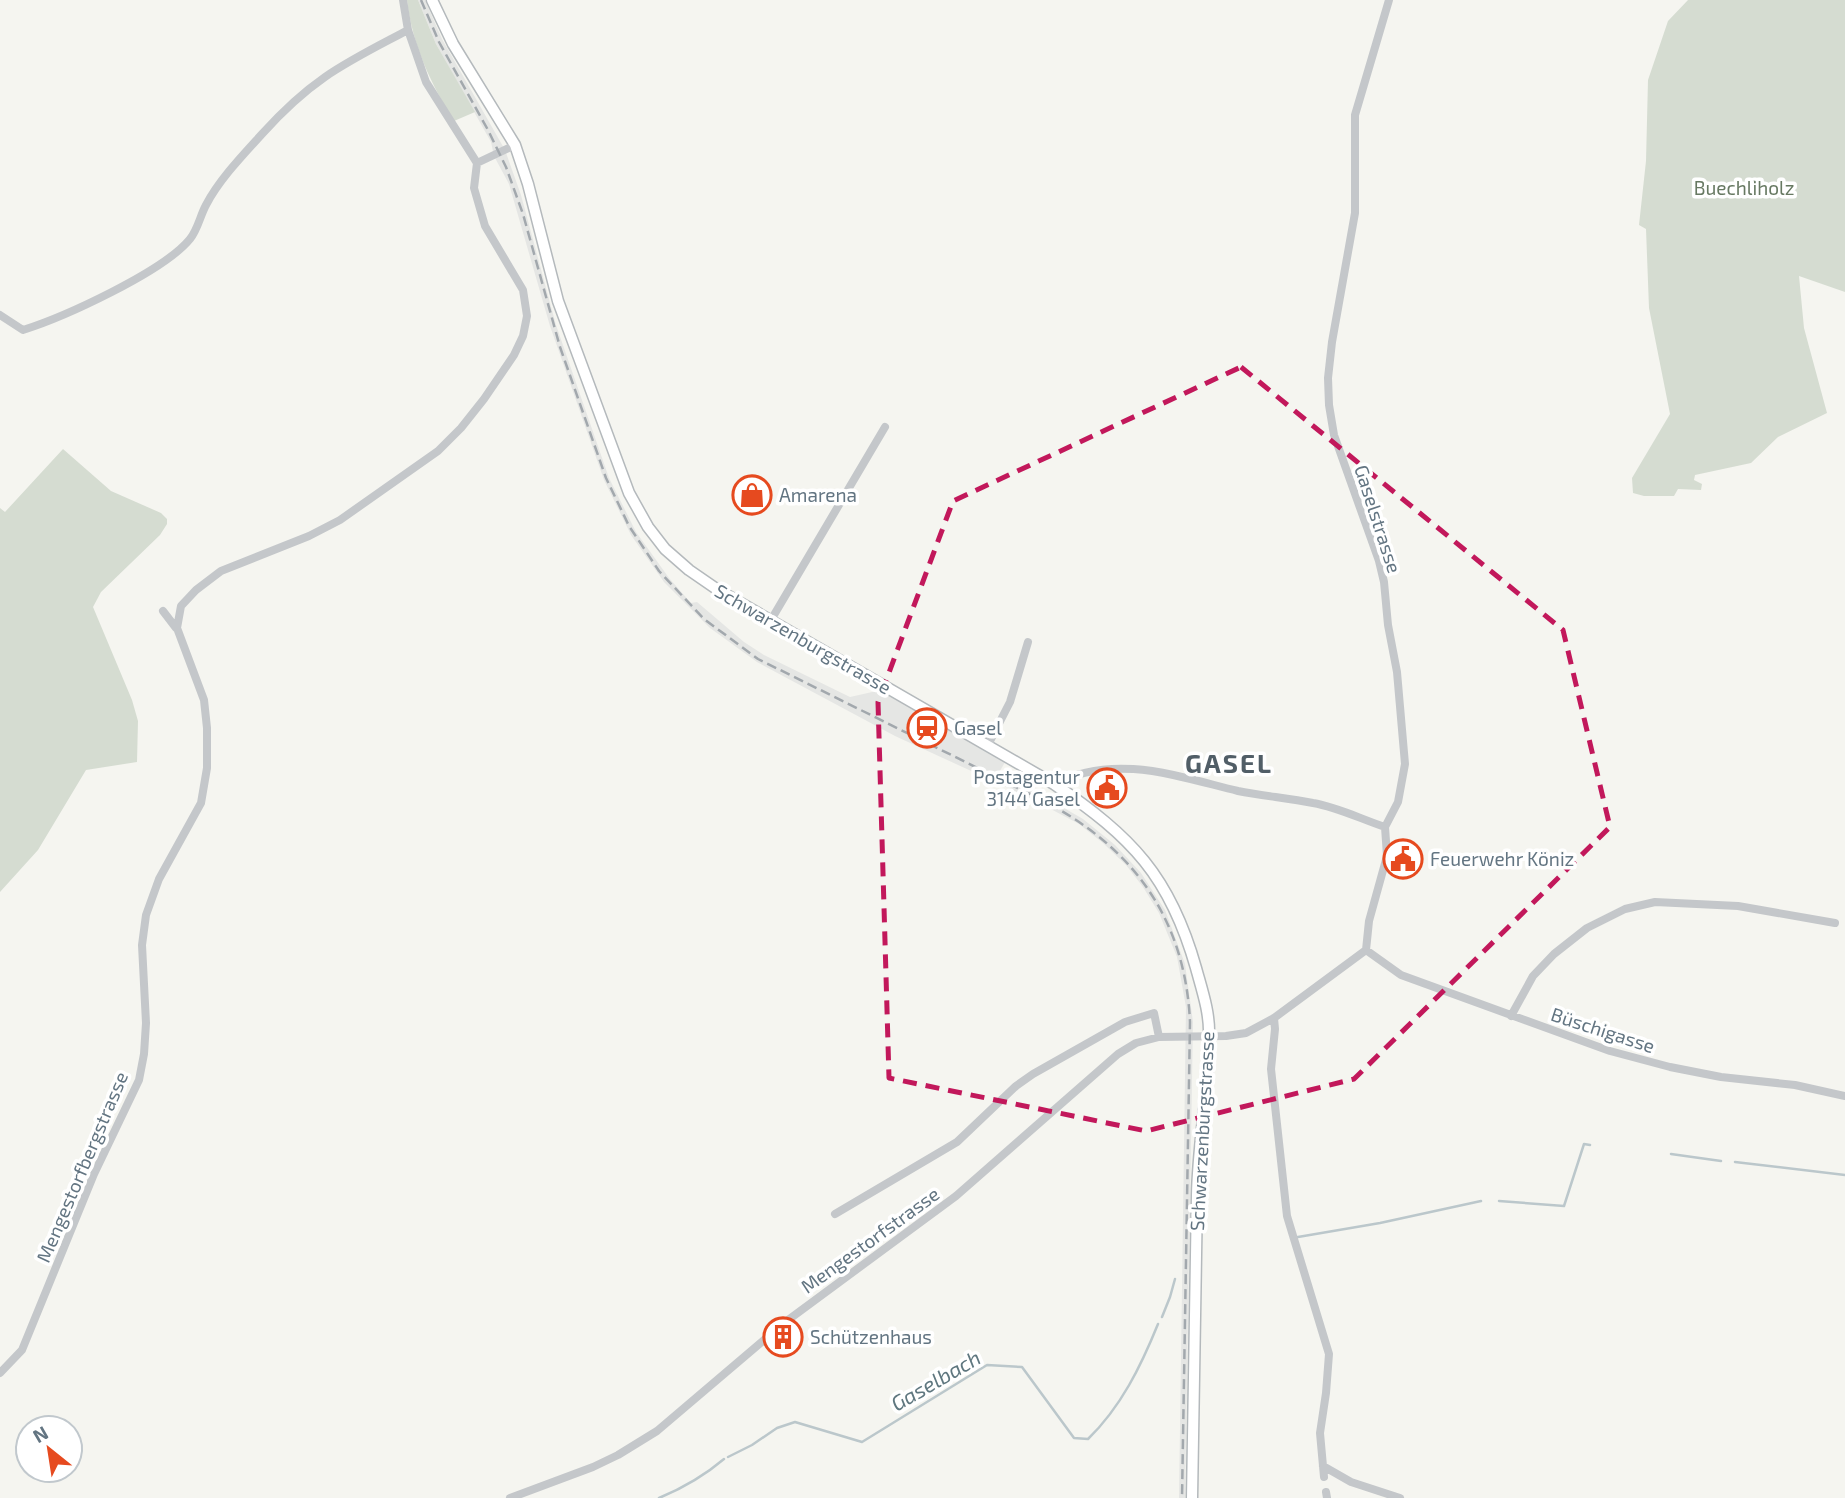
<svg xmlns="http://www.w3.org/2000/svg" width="1845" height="1498" font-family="'Exo 2',sans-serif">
<rect width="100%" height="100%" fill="#f5f5f0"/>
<!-- built -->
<path fill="#e5e6e4" d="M418,0H425L442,39L505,150L521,195L556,325L609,478L636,532L669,578L691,603L697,602L744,642L764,655L850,697L881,690L1005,762L1000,771L1083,819L1115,845L1141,873L1165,910L1185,964L1193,1022L1185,1498H1179L1186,1007L1177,957L1159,913L1143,887L1126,865L1103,843L1079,824L1030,798L895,736L757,662L710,628L664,582L631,535L604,480L550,326L509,184L494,156L491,142L436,44Z"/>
<!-- green -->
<path fill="#d5dcd1" d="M407,0H418L436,44L475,112L454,121C431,84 412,44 407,0Z
M1688,0H1845V292L1799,276L1804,328L1827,413L1778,437L1751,463L1695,475L1694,480L1702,484L1701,490L1678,489L1674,496H1644L1633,493L1632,478L1670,414L1649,308L1646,229L1639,225L1646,161L1648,80L1668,21Z
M63,449L111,491L161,513L167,519V524L160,535L101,592L93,607L132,700L138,721L137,762L86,770L38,850L0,892V508L5,512Z"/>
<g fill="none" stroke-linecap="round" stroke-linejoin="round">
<!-- stream -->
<path stroke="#bbc7cb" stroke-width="2.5" d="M1671,1154L1721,1161
M1735,1162L1845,1175
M1499,1201L1564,1206L1584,1144L1590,1145
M1298,1237L1380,1223L1481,1201
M1162,1317L1170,1297L1175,1279
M728,1457L752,1445L777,1428L795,1422L862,1442L987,1365L1022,1367L1074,1438L1088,1439C1121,1407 1141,1366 1158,1324
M659,1498C683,1488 704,1476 724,1459"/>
<!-- major casing -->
<g stroke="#b4b9bc" stroke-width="13">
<path id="major" d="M432,0L453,44L515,145L528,184L558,301L629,493L648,527L665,549L689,570L718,590L1054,784C1132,837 1170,876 1196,968C1202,990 1210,1013 1209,1036C1209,1089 1198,1142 1197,1195C1195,1296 1194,1397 1192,1498"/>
</g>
<!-- minor -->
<path stroke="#c4c7ca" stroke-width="8" d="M477,163L515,145
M0,315L23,330C64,317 163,272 190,239C198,229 200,216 206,205C219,180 242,156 262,134C280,114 302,93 325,77C351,59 380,45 408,30
M163,611L176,628
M771,620L885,427
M988,745L1010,702L1028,642
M1054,784C1115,753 1176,776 1238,791C1263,796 1288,798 1313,803C1337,807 1361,819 1385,827
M1366,950L1401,975L1610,1051L1670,1067L1721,1077L1795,1085L1845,1096
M1511,1016L1533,976L1554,954L1587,928L1625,909L1655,902L1738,906L1835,923
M1274,1018L1275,1029L1271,1069L1287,1216L1329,1354L1326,1393L1320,1433L1324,1477
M835,1214L957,1142L1016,1086L1033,1074L1125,1022L1154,1013L1159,1037
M0,1373L22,1350L94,1174L139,1080L144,1054L146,1023L142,945L146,915L159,879L201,803L207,768V728L204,700L177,628L181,606L196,590L221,571L309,536L340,520L438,451L461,428L484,399L514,355L523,336L527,316L523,290L485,226L474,188L477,163L426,82L408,30L403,0
M1323,1466L1351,1482L1400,1498
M1326,1492L1327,1498
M510,1498L593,1467L618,1455L657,1431L784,1323L956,1196L1118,1054L1136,1043L1159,1037L1226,1036L1246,1033L1274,1018L1366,950L1369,921L1387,856L1385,827L1398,802L1405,764L1397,672L1388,625L1384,582L1379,561L1334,435L1329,405L1328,378L1332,342L1355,213V115L1389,0"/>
<!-- major -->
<use href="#major" stroke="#fff" stroke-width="10"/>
<!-- rail -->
<path stroke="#a2a8ad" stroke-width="2.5" stroke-dasharray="10 5" stroke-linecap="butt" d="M421,0L439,42L488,130L506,167L523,214L560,347L606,478L629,526L659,571L704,619L758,659L1040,799C1132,846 1185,917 1190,1022L1182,1498"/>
</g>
<!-- marked area -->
<path fill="none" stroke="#c2185b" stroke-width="5" stroke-dasharray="14 9" stroke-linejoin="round" d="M1241,367L1563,630L1610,827L1354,1079L1146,1131L889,1078L878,702L953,501Z"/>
<!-- icons -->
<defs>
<g id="shop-ring" transform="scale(2.0125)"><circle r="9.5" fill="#fff" stroke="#e64a1f" stroke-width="1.5"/><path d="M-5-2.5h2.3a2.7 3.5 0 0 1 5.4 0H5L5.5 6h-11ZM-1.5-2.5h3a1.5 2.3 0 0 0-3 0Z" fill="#e64a1f"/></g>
<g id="station-ring" transform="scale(2.0125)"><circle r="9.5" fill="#fff" stroke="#e64a1f" stroke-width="1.5"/><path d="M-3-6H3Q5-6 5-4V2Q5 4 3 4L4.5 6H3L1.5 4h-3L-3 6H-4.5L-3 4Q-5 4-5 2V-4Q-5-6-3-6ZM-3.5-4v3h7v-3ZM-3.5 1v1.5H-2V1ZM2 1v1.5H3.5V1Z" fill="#e64a1f"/></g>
<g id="civic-ring" transform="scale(2.0125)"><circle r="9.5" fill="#fff" stroke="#e64a1f" stroke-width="1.5"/><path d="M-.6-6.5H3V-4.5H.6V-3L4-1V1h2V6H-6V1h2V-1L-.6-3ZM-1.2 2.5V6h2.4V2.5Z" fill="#e64a1f"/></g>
<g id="building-ring" transform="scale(2.0125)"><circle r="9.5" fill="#fff" stroke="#e64a1f" stroke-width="1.5"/><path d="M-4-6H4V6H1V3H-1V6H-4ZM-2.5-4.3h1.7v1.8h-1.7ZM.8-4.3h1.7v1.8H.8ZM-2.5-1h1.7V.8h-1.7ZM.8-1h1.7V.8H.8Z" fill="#e64a1f"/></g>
</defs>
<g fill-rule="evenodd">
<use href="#shop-ring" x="752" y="495"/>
<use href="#station-ring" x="927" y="728"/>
<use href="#civic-ring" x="1107" y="788"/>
<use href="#civic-ring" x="1403" y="859"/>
<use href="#building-ring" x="783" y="1337"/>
</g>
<g text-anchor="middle" stroke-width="7" stroke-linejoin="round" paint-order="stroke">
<!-- park labels -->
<g font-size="19" fill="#677962" stroke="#fff">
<text x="1744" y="195">Buechliholz</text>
</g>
<!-- poi labels -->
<g font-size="19" fill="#637582" stroke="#fff" text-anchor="start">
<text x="779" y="502">Amarena</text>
<text x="954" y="735">Gasel</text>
<text x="1080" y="784" text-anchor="end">Postagentur<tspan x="1080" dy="22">3144 Gasel</tspan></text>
<text x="1430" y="866">Feuerwehr Köniz</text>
<text x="810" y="1344">Schützenhaus</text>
</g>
<!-- street labels -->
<g font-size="19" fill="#637582" stroke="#fff">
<text transform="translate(1378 519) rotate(72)" y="7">Gaselstrasse</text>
<text transform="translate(803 639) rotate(30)" y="7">Schwarzenburgstrasse</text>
<text transform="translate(1603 1030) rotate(18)" y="7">Büschigasse</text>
<text transform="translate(1202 1131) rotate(-87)" y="7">Schwarzenburgstrasse</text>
<text transform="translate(82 1167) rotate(-67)" y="7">Mengestorfbergstrasse</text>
<text transform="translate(870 1240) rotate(-36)" y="7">Mengestorfstrasse</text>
</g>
<!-- water labels -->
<g font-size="21" font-style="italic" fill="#5f777f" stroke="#fff">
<text transform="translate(936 1381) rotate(-30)" y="7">Gaselbach</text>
</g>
<!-- district labels -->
<g font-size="26" font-weight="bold" letter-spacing="2" fill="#515e67" stroke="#fff">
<text x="1229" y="773">GASEL</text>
</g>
</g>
<!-- north arrow -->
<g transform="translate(49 1449) rotate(330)"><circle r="33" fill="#ffffff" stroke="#c1c8cd" stroke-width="2"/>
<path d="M0-5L12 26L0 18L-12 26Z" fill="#e64a1f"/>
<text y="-10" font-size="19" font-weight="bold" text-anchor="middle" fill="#637582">N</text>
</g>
</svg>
